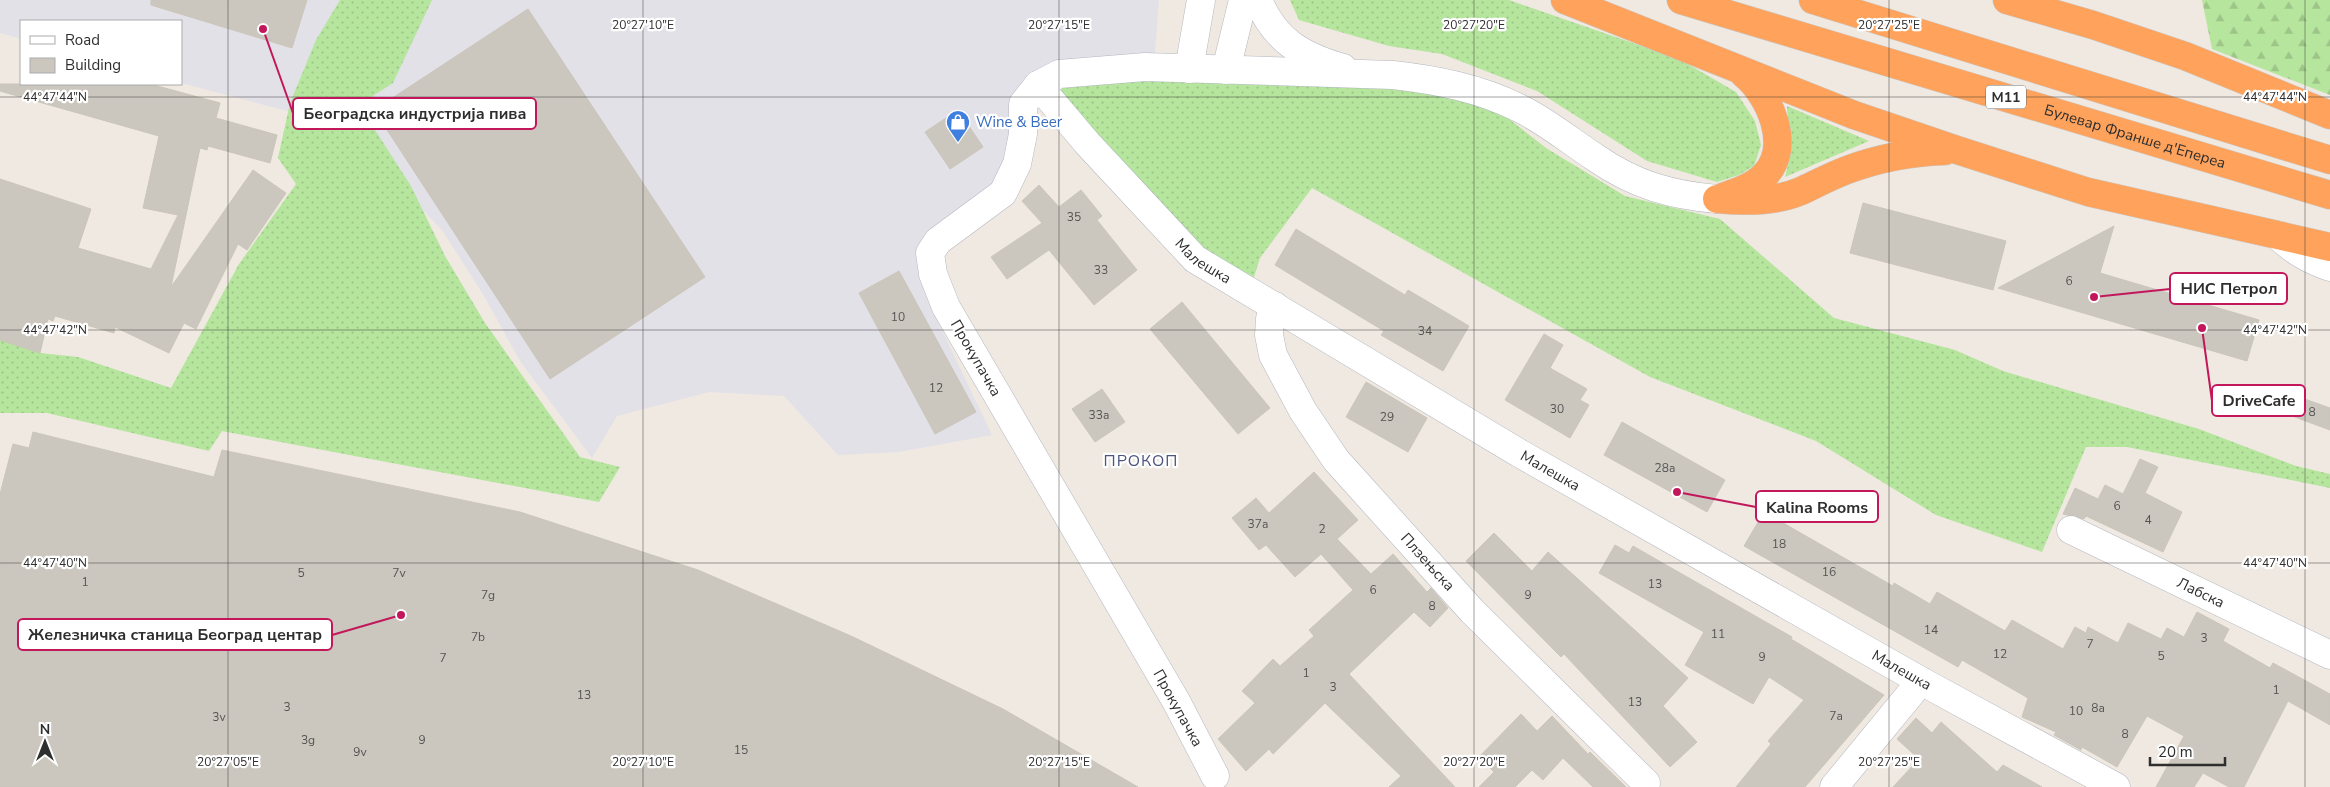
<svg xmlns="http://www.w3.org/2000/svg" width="2330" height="787" font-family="'Nunito Sans',sans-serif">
<defs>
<pattern id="grass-dots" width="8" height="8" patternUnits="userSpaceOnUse" patternTransform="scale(1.25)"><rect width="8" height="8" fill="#b6e59e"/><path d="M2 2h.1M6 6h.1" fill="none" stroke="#9dc588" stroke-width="1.8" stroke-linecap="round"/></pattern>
<pattern id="forest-firs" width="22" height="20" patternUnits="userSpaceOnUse" patternTransform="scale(1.25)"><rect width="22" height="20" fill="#b6e59e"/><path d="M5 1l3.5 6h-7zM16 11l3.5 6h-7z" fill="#9dc588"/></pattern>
</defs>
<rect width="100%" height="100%" fill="#efe9e1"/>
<!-- industrial -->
<path fill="#e3e1e8" d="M0,0H1159L1154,64L1038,85L1017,164L938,241L929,293L939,324L992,435L899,452L838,455L784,396L709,392L617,416L592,458L520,361L484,296L442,230L340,125L181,83V21H21V39L0,33Z"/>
<!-- grass -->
<path fill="url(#grass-dots)" d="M340,0H432L393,83L359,105L411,186L445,256L485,323L580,457L620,467L599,502L222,431L209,451L47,413H0V340L40,353L78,357L171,388L239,264L296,184L278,158L290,103L316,40Z
M1290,0H1509L1679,59L1736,92L1755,121L1761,145L1754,166L1739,175L1717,182L1647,161L1537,91L1442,54L1389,46L1299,20Z
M1152,76L1384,87L1444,95L1500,112L1546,148L1625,196L1720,219L1834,318L1955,350L2003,371L2199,429L2296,466L2330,474V488L2127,447H2086L2042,552L1936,515L1816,441L1650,377L1312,188L1260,258L1249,293L1178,250L1054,85Z
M1787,106L1869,141L1785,177L1790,157Z"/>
<!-- forest -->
<path fill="url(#forest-firs)" d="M2202,0H2330V95L2212,49Z"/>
<!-- building -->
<path fill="#cbc7bf" stroke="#cbc5ba" d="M151,0H307L292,48L151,5Z
M528,9L705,277L550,379L374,110Z
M0,84H150L220,103L216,118L277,135L270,163L208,146L207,150L200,148L171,287L253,170L286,193L247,250L238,244L196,329L184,323L169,353L115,327L114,333L55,316L53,321L48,319L40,353L0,340V179L91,209L78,248L151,269L178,215L143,208L159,136L0,91Z
M958,110L983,147L950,169L925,132Z
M1039,185L1059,207L1081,190L1102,216L1097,220L1137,270L1094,305L1049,250L1007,279L991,257L1042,223L1022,201Z
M1863,203L2006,241L1993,290L1850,253Z
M2114,226L2100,273L2259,320L2247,361L1998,288Z
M1296,229L1405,295L1408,290L1469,326L1443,371L1381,335L1384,331L1275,265Z
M899,271L976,412L935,434L859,293Z
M1182,302L1270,408L1238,434L1150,329Z
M1544,334L1563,345L1550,368L1587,389L1580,400L1589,405L1570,438L1505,400Z
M1366,382L1427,418L1408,452L1346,417Z
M1102,389L1125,422L1095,442L1072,409Z
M2299,397L2330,408V430L2292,416Z
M1622,422L1725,480L1707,512L1604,455Z
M33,432L214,477L222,450L520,512L698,570L851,636L1003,709L1138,787H0V494L13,444L29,448Z
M2140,459L2158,467L2145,493L2182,512L2163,552L2086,516L2084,519L2063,514L2075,488L2098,499L2105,485L2123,494Z
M1314,472L1358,520L1337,539L1371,574L1393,554L1427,592L1431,588L1448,608L1430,627L1414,612L1349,674L1455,787H1389L1401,776L1325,703L1273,754L1269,749L1246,771L1218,739L1255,703L1242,691L1273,659L1280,666L1314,636L1309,630L1353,590L1321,554L1295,577L1266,545L1259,550L1232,518L1256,498L1269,513Z
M1764,512L1893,586L1894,583L1930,604L1937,592L2005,631L2012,620L2063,649L2075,627L2086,633L2088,627L2118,643L2128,623L2161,639L2167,628L2184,637L2197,612L2229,629L2223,641L2270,668L2273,663L2330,694V725L2288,701L2244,787H2229L2203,773L2194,787H2156L2184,736L2147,716L2117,767L2082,747L2081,750L2054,735L2056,732L2022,717L2028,698L1962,660L1958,667L1744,546Z
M1494,533L1532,571L1548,552L1688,678L1663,706L1697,742L1670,767L1564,654L1561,657L1466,561Z
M1615,545L1629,553L1633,546L1792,637L1791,639L1884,695L1805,787H1736L1771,744L1768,741L1804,700L1769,677L1753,704L1685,665L1704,632L1599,573Z
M1521,714L1537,731L1552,716L1588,754L1590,752L1626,787H1593L1563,758L1543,780L1532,770L1515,787H1479L1494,772L1479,757Z
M1916,718L1932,733L1941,722L1997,772L2003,765L2042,787H1893L1919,759L1897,739Z"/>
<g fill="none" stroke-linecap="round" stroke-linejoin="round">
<!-- minor casing -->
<g stroke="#b4b7c1" stroke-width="29">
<g id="minor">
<path d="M1258,0C1275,41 1302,56 1343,68"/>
<path d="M1189,69L1201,0"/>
<path d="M1226,70L1243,0"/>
<path id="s1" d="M1038,85L1087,143L1195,259L1519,453L1921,681L2116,787"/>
<path d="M2277,235C2294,251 2309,260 2330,267"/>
<path id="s2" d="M1275,306L1270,319L1269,335L1273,355L1303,411L1336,460L1472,611L1646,783"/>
<path id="s3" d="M2071,530L2330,655"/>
<path d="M1215,776L1176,701L946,307L933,274L930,253L938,241L1003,193L1017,164L1023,134V104L1038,85L1059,74L1145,67L1393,75C1437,80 1479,88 1519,108C1546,121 1570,141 1596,158C1635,185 1671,195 1717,199"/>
<path d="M1834,787L1921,681"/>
</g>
</g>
<!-- highway casing -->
<g stroke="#c9c9c9" stroke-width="29">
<g id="highway">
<path d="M1565,0L1854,115L1957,150L2088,192L2330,247"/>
<path id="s4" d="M1681,0L2330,195"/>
<path d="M1813,0L2330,160"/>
<path d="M2007,0L2093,25L2185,56L2330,115"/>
<path d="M1723,197C1737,192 1753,187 1764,176C1793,148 1770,95 1744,74"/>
<path d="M1717,199C1745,202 1775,202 1801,191C1816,184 1831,176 1847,170C1879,158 1910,152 1945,151"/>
</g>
</g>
<!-- minor -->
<use href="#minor" stroke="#fff" stroke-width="28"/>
<!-- highway -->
<use href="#highway" stroke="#ffa35c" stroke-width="28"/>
</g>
<!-- ticks -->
<path fill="none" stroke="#2e2e2e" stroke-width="1" stroke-opacity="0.45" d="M228,0V787M643,0V787M1059,0V787M1474,0V787M1889,0V787M2305,0V787M0,97H2330M0,330H2330M0,563H2330"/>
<!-- icons -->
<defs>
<g id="shop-pin" transform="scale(1.25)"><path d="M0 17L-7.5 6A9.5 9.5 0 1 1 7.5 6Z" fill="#3f7fe0" stroke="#fff"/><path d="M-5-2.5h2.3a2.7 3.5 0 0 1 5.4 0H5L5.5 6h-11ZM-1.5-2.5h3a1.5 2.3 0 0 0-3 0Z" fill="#fff"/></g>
</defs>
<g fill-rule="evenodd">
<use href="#shop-pin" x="958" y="122"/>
</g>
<g text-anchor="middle" stroke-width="4.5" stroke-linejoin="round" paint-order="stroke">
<!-- number labels -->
<g font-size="12" fill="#555452">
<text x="1074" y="221">35</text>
<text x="1101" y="274">33</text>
<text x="2069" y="285">6</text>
<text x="898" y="321">10</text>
<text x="1425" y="335">34</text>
<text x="936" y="392">12</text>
<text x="1557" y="413">30</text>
<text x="2312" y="416">8</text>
<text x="1099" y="419">33a</text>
<text x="1387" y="421">29</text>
<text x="1665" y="472">28a</text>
<text x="2117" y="510">6</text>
<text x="2148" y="524">4</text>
<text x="1258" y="528">37a</text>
<text x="1322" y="533">2</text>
<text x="1779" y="548">18</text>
<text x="1829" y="576">16</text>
<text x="301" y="577">5</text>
<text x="399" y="577">7v</text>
<text x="85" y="586">1</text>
<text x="1655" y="588">13</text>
<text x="1373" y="594">6</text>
<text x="488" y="599">7g</text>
<text x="1528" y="599">9</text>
<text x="1432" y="610">8</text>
<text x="1931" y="634">14</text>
<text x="1718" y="638">11</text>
<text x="478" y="641">7b</text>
<text x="2204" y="642">3</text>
<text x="2090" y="648">7</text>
<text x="2000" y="658">12</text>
<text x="2161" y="660">5</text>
<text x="1762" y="661">9</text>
<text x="443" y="662">7</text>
<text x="1306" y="677">1</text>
<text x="1333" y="691">3</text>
<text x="2276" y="694">1</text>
<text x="584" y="699">13</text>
<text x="1635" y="706">13</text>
<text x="287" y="711">3</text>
<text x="2098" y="712">8a</text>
<text x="2076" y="715">10</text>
<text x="1836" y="720">7a</text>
<text x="219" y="721">3v</text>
<text x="2125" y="738">8</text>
<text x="308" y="744">3g</text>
<text x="422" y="744">9</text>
<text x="741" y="754">15</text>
<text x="360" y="756">9v</text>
</g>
<!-- shield labels -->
<rect fill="#fff" stroke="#6d6d6d" stroke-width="1" x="1986" y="85.5" width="40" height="23" rx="4"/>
<g font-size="14" font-weight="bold" fill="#2e2e2e">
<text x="2006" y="102">M11</text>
</g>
<!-- shop labels -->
<g font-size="15" fill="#366cbe" stroke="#fff" text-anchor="start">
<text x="976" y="127">Wine &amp; Beer</text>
</g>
<!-- street labels -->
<g font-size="15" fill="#2e2e2e" stroke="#fff">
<text dy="5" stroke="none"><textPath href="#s4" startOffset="474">Булевар Франше д'Епереа</textPath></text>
<text dy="5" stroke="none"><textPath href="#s1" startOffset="242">Малешка</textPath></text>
<text transform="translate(976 358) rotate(60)" y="5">Прокупачка</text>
<text dy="5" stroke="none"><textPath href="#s1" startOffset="648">Малешка</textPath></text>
<text dy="5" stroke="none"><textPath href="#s2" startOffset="310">Плзењска</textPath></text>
<text dy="5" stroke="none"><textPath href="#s3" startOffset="144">Лабска</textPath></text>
<text dy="5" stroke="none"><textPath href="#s1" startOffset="1052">Малешка</textPath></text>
<text transform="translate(1178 708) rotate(61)" y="5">Прокупачка</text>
</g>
<!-- neighbourhood labels -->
<g font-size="16" letter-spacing="1" fill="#4d5680" stroke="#fff">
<text x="1141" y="466">ПРОКОП</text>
</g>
</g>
<g font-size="12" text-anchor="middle" fill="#2e2e2e" stroke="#fff" stroke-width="4.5" stroke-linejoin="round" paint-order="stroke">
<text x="643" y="29">20°27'10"E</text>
<text x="1059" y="29">20°27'15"E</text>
<text x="1474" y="29">20°27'20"E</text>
<text x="1889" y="29">20°27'25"E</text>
<text x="55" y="101">44°47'44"N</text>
<text x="2275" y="101">44°47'44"N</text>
<text x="55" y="334">44°47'42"N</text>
<text x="2275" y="334">44°47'42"N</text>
<text x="55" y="567">44°47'40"N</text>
<text x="2275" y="567">44°47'40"N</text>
<text x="228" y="766">20°27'05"E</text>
<text x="643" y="766">20°27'10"E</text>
<text x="1059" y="766">20°27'15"E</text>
<text x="1474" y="766">20°27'20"E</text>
<text x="1889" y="766">20°27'25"E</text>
</g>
<!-- callouts -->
<path fill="none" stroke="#c2185b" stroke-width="2" d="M263 29L293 113M2094 297L2170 289M2202 328L2212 401M1677 492L1756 507M401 615L332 635"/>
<g fill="#c2185b" stroke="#fff" stroke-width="2">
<circle cx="263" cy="29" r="5"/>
<circle cx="2094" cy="297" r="5"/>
<circle cx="2202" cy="328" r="5"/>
<circle cx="1677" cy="492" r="5"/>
<circle cx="401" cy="615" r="5"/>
</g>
<g fill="#fff" stroke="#c2185b" stroke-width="2">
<rect x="293" y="98" width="243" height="31" rx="5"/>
<rect x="2170" y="273" width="117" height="31" rx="5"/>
<rect x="2212" y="385" width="93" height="31" rx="5"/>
<rect x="1756" y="491" width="122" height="31" rx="5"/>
<rect x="18" y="619" width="314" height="31" rx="5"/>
</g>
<g font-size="16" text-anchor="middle" font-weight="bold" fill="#2e2e2e">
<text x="415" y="119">Београдска индустрија пива</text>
<text x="2229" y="294">НИС Петрол</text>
<text x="2259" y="406">DriveCafe</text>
<text x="1817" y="513">Kalina Rooms</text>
<text x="175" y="640">Железничка станица Београд центар</text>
</g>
<!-- legend -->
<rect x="20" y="20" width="162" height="65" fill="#ffffff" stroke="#ababab"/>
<rect x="30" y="36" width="25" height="8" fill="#ffffff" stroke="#ababab"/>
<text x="65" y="45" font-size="15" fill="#2e2e2e">Road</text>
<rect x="30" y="58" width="25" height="15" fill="#cbc7bf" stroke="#ababab"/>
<text x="65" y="70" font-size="15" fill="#2e2e2e">Building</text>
<!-- north arrow -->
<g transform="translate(45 742)" stroke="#ffffff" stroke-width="4" paint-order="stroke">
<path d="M0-4L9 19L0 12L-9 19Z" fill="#2e2e2e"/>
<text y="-8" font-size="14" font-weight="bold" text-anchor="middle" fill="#2e2e2e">N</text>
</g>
<!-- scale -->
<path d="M2150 757v8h75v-8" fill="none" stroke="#2e2e2e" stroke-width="2.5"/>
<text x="2158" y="757" font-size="15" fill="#2e2e2e" stroke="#ffffff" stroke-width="4" paint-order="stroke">20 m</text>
</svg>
